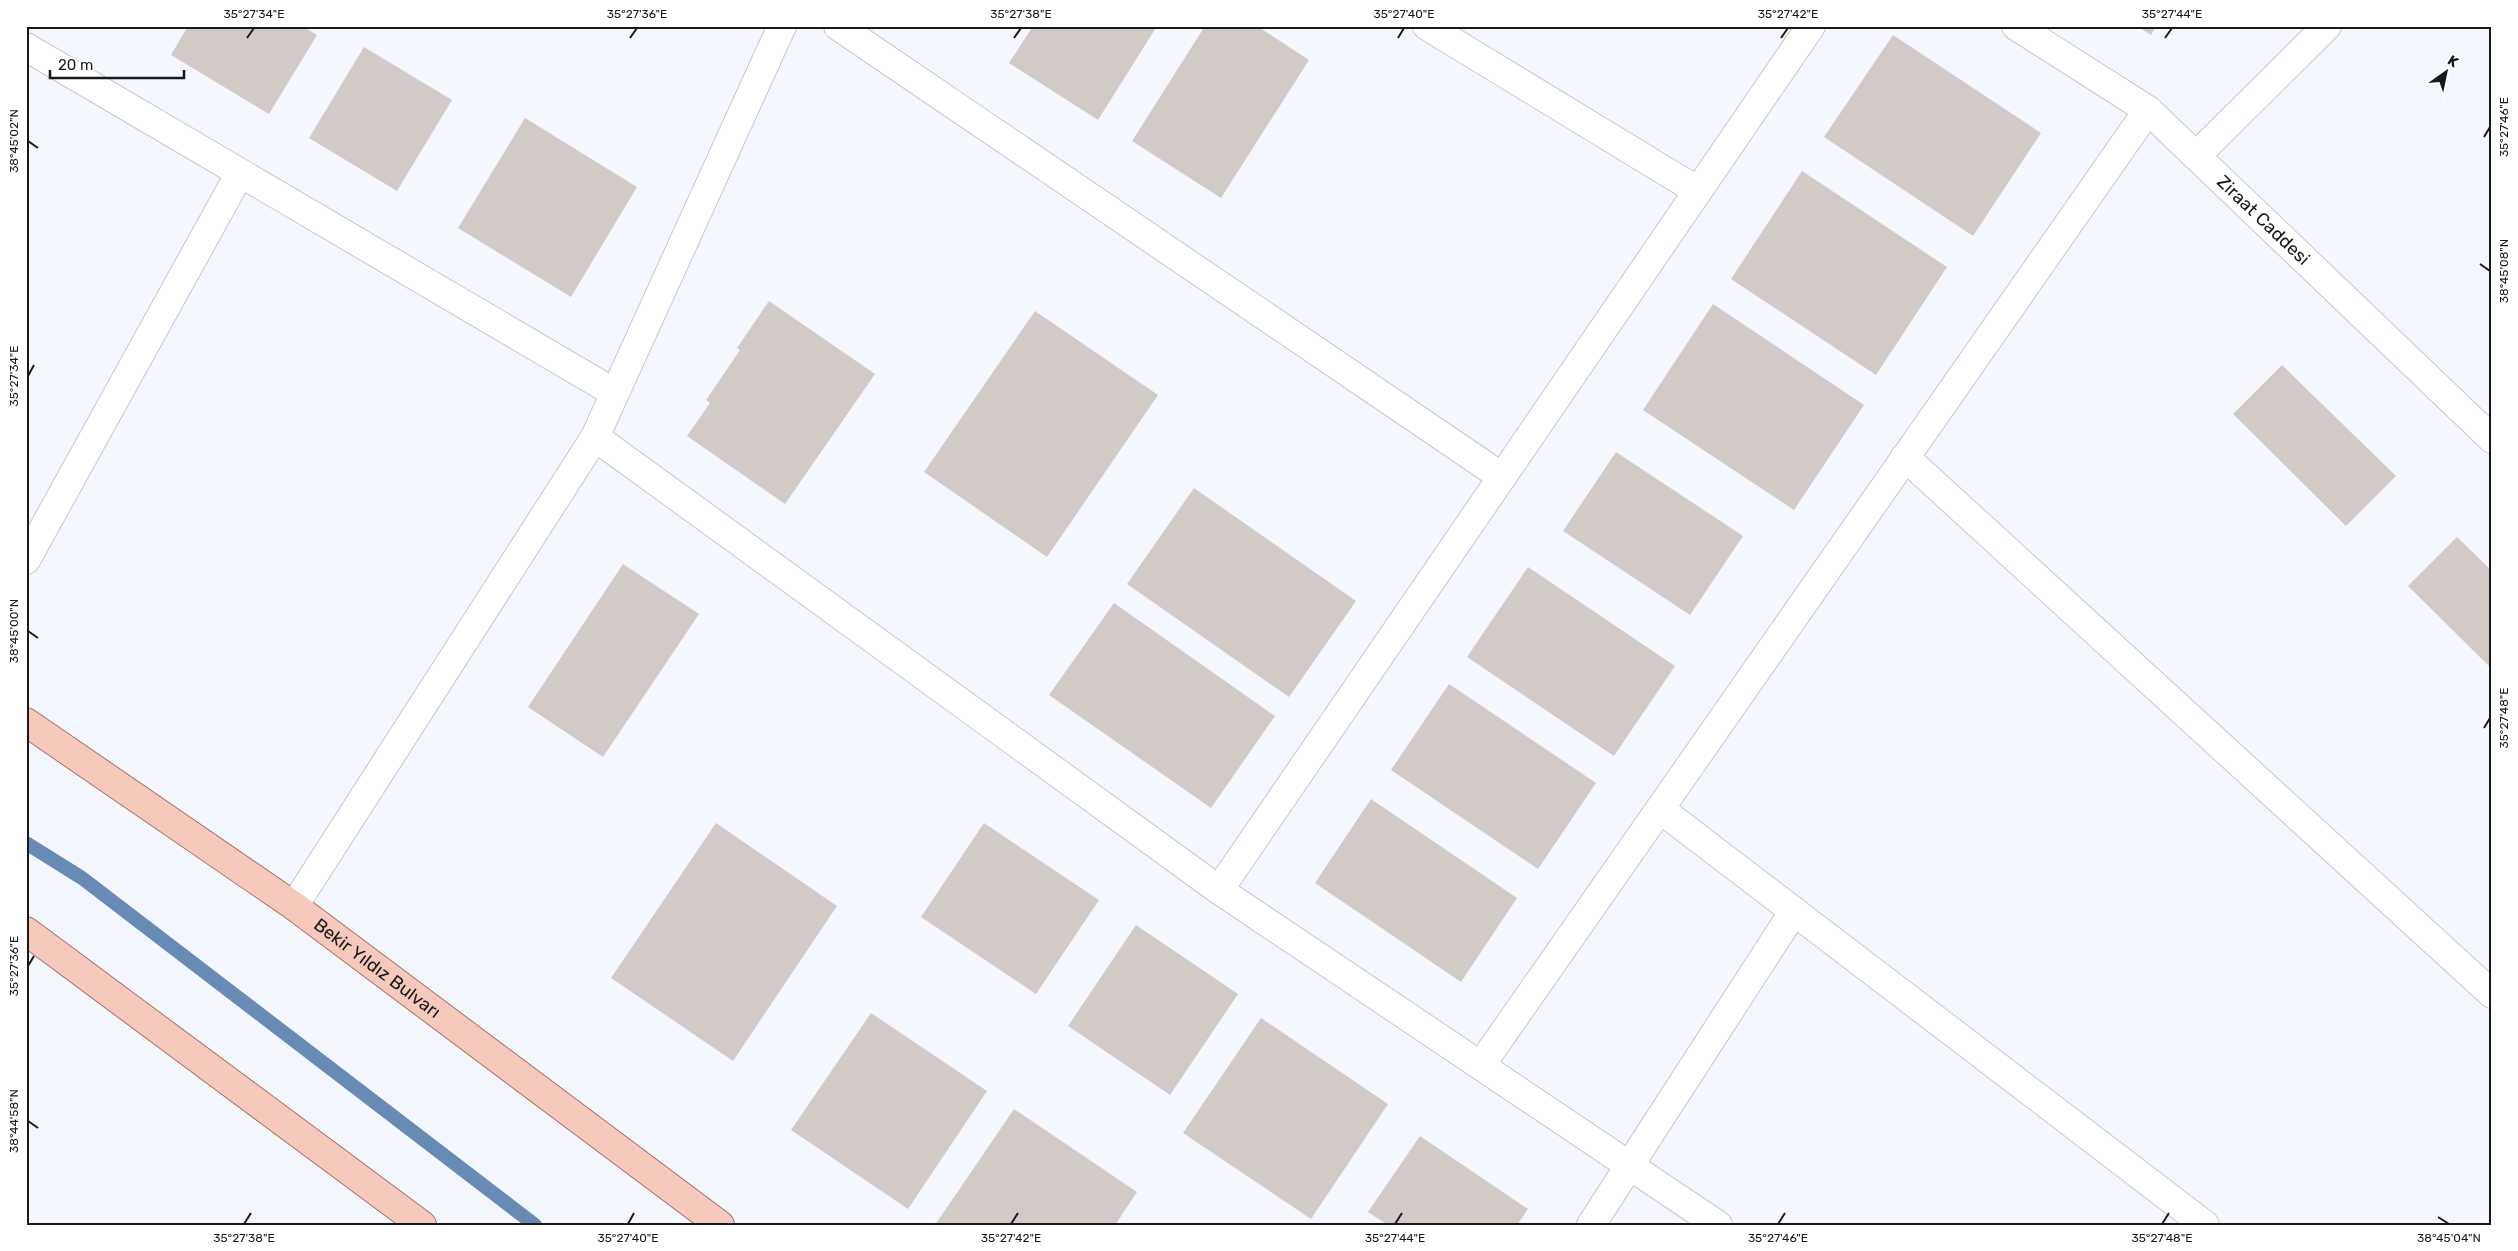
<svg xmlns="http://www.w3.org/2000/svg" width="2518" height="1251" font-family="Rubik,sans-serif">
<rect width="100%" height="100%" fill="#f5f7ff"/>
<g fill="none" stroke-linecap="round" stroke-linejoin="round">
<!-- stream -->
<path stroke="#688bb6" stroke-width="14" d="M26,843L82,878L535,1225"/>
</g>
<!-- building -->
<path fill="#d2cac6" d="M188,26H302L317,35L269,114L171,55Z
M1033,26H1157L1098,120L1009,63Z
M1205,26H1257L1309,60L1221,198L1132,141Z
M2137,26H2156L2151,35Z
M1893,35L2041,133L1973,236L1824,137Z
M364,47L452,100L397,191L309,138Z
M525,118L637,187L571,297L458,228Z
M1802,171L1947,267L1876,375L1731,279Z
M769,301L875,374L785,504L687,436L710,403L706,400L740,350L737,348Z
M1713,304L1864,405L1794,510L1643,410Z
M1035,311L1158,395L1047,557L924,472Z
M2282,365L2396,476L2346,526L2233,414Z
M1616,452L1743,536L1690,615L1563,531Z
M1194,488L1356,601L1289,697L1127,584Z
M2457,537L2492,571V669L2408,586Z
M623,564L699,614L603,757L528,707Z
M1528,567L1675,666L1614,756L1467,657Z
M1114,603L1275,716L1211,808L1049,695Z
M1449,684L1596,783L1538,869L1391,770Z
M1371,799L1517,898L1461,982L1315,883Z
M716,823L837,906L733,1061L611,978Z
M984,823L1099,900L1036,994L921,917Z
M1136,925L1238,994L1170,1095L1068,1026Z
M871,1013L987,1091L908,1209L791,1130Z
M1261,1018L1388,1104L1311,1219L1183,1133Z
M1014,1109L1137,1192L1115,1225H935Z
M1420,1136L1528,1209L1517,1225H1388L1368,1212Z"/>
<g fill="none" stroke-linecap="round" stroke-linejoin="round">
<!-- minor casing -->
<g stroke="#c7c9d0" stroke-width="30">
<g id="minor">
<path d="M838,26L1502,477"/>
<path d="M1427,26L1698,191"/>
<path id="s1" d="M2016,26L2148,110L2492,439"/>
<path d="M26,47L615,393"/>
<path d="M2196,156L2327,26"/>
<path d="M595,437L1219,890L1718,1225"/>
<path d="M1905,457L2492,994"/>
<path d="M26,560L240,173"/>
<path d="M1660,809L2205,1225"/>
<path d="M1219,890L1811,26"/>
<path d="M294,906L595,437L782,26"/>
<path d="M1481,1065L2148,110"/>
<path d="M1591,1225L1794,911"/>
</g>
</g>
<!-- major casing -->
<g stroke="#a57366" stroke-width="30">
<g id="major">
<path id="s2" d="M26,722L294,906L720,1225"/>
<path d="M26,931L422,1225"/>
</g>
</g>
<!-- minor -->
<use href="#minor" stroke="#fff" stroke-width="28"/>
<!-- major -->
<use href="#major" stroke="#f7c8bc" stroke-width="28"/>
</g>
<!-- ticks -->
<path fill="none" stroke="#18191b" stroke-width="2" d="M247,38L254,28M630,38L637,28M1014,38L1021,28M1398,38L1404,28M1781,38L1788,28M2165,38L2172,28M2484,137L2490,127M28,141L38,148M2480,264L2490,271M28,376L34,365M28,631L38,638M2484,728L2490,718M28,966L34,956M28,1121L38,1128M2438,1217L2449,1224M244,1224L251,1213M628,1224L634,1213M1011,1224L1018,1213M1395,1224L1402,1213M1778,1224L1785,1213M2162,1224L2169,1213"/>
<g text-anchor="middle" stroke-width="5" stroke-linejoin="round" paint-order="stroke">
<!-- street labels -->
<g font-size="18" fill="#18191b" stroke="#fff">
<text dy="6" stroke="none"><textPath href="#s1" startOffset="316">Ziraat Caddesi</textPath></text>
<text dy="6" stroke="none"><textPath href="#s2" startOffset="429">Bekir Yıldız Bulvarı</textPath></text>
</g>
</g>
<!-- border -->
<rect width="2518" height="1251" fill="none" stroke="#ffffff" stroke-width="55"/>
<!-- north arrow -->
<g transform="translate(2446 72) rotate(33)" stroke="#ffffff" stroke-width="4" paint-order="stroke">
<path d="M0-4L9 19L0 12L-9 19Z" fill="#18191b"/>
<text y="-8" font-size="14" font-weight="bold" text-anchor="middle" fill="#18191b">K</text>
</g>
<!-- scale -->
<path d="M50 70v8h134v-8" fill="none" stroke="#18191b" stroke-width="2.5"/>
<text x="58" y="70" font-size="15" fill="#18191b" stroke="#ffffff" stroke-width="4" paint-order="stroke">20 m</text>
<rect x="28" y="28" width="2462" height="1196" fill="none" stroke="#18191b" stroke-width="2"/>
<g font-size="12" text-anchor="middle" fill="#18191b">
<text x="254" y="18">35°27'34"E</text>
<text x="637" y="18">35°27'36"E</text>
<text x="1021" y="18">35°27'38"E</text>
<text x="1404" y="18">35°27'40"E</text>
<text x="1788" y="18">35°27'42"E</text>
<text x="2172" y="18">35°27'44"E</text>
<text transform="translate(2504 127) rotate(-90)" y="4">35°27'46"E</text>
<text transform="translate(14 141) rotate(-90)" y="4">38°45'02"N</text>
<text transform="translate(2504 271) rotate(-90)" y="4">38°45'08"N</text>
<text transform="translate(14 376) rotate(-90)" y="4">35°27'34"E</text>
<text transform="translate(14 631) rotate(-90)" y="4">38°45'00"N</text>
<text transform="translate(2504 718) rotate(-90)" y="4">35°27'48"E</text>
<text transform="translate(14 966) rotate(-90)" y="4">35°27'36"E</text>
<text transform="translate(14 1121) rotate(-90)" y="4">38°44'58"N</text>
<text x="244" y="1242">35°27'38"E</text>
<text x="628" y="1242">35°27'40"E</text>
<text x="1011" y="1242">35°27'42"E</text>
<text x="1395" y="1242">35°27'44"E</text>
<text x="1778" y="1242">35°27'46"E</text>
<text x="2162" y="1242">35°27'48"E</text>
<text x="2449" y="1242">38°45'04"N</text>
</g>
</svg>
